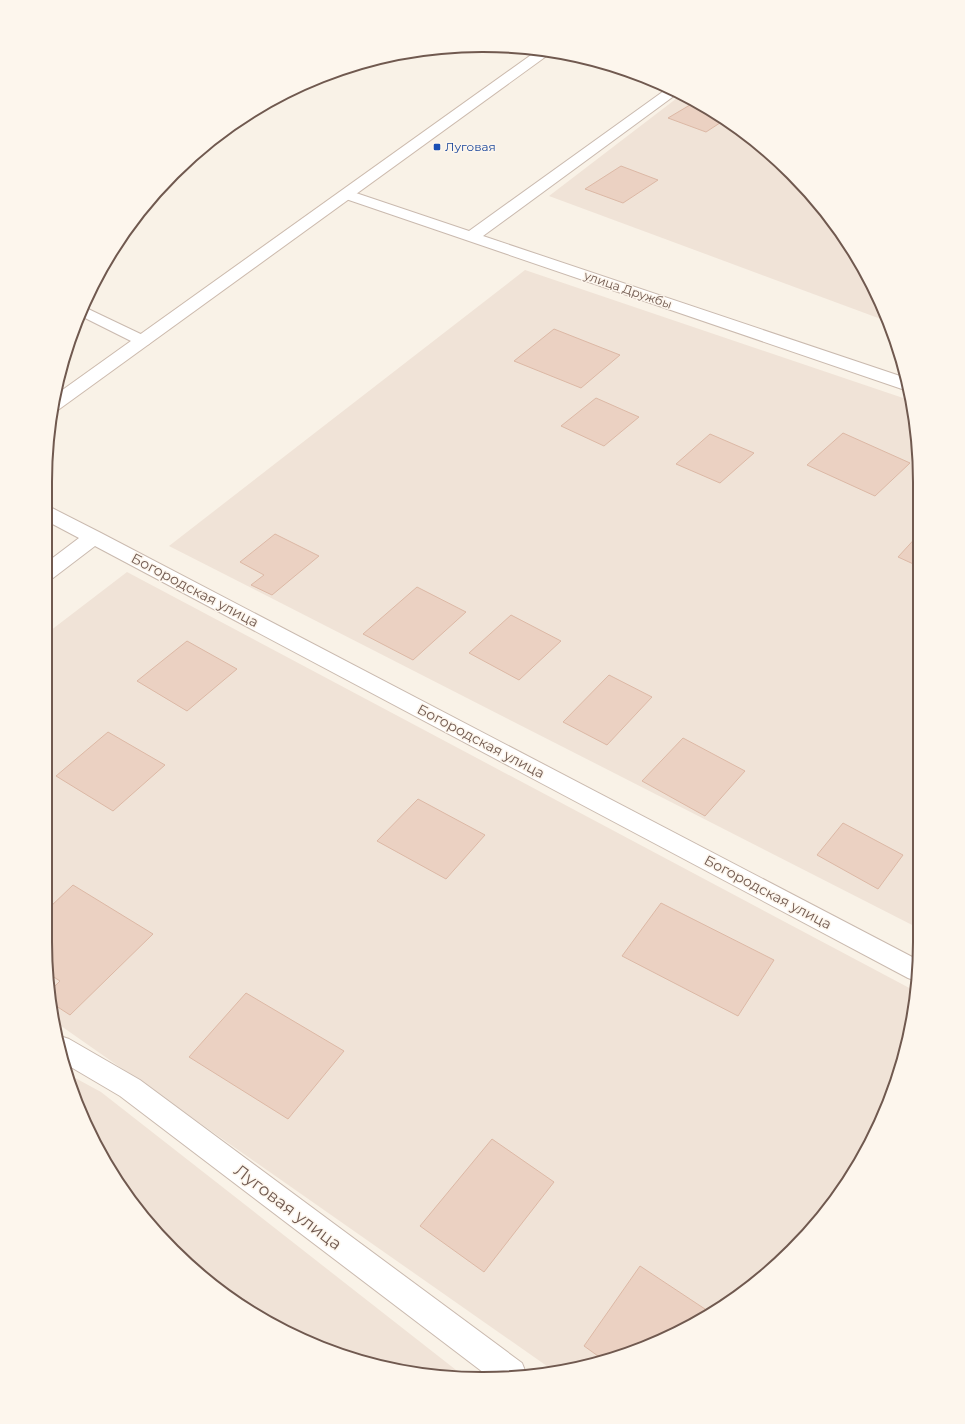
<svg xmlns="http://www.w3.org/2000/svg" width="965" height="1424" font-family="Montserrat,sans-serif">
<rect width="100%" height="100%" fill="#f9f2e7"/>
<!-- residential -->
<path fill="#f0e3d7" d="M681,95L725,119L792,173L846,239L887,315L889,322L549,196Z
M525,270L912,401L920,483V929L169,546Z
M127,572L915,991L912,1027L875,1135L830,1208L792,1251L701,1320L623,1356L568,1371H554L54,1021L49,999L46,634Z
M66,1073L101,1092L465,1377L454,1378L397,1371L315,1346L216,1288L154,1230L119,1185L68,1082Z"/>
<!-- building -->
<path fill="#ebd1c2" stroke="#dcb8a5" d="M695,102L725,119H726L706,132L668,118Z
M621,166L658,180L623,203L585,189Z
M554,329L620,355L581,388L514,361Z
M596,398L639,417L604,446L561,426Z
M843,433L910,463L875,496L807,465Z
M710,434L754,453L720,483L676,464Z
M920,533V567L898,557Z
M275,534L319,556L272,595L251,585L264,575L240,562Z
M417,587L466,612L413,660L363,634Z
M511,615L561,641L519,680L469,653Z
M187,641L237,669L187,711L137,681Z
M609,675L652,697L607,745L563,722Z
M108,732L165,765L113,811L56,776Z
M683,738L745,771L705,816L642,781Z
M418,799L485,835L446,879L377,841Z
M843,823L903,855L878,889L817,855Z
M73,885L153,934L70,1015L50,1002L49,999V992L60,981L49,974L48,909Z
M661,903L774,960L738,1016L622,956Z
M246,993L344,1051L288,1119L189,1057Z
M492,1139L554,1182L484,1272L420,1226Z
M640,1266L711,1313L701,1320L623,1356L605,1361L584,1346Z"/>
<g fill="none" stroke-linecap="round" stroke-linejoin="round">
<!-- service casing -->
<g stroke="#cabaaf" stroke-width="2">
<path id="service" d="M84,307L149,338L151,341L149,344L143,346L137,344L81,316Z"/>
</g>
<!-- minor casing -->
<g stroke="#cabaaf" stroke-width="2">
<path id="minor" d="M668,88L678,93L483,236L906,378L909,390L902,389L343,198L340,195L343,192L348,190L353,192L469,231Z
M45,506L52,508L101,533L918,960L916,981L908,978L95,546L53,578L46,580V563L79,538L45,520Z
M58,1036H60L69,1039L140,1080L522,1363L526,1373L488,1376L120,1096L64,1063Z"/>
</g>
<!-- secondary casing -->
<g stroke="#ccbaad" stroke-width="2">
<path id="secondary" d="M538,50L552,52L58,410L52,411L54,396Z"/>
</g>
<!-- service -->
<use href="#service" fill="#fff" fill-rule="evenodd"/>
<!-- minor -->
<use href="#minor" fill="#fff" fill-rule="evenodd"/>
<!-- secondary -->
<use href="#secondary" fill="#fff" fill-rule="evenodd"/>
</g>
<!-- markers -->
<rect fill="#1a4fb4" stroke="#fdf6ed" stroke-width="1.5" x="433" y="143" width="8" height="8" rx="2"/>
<g text-anchor="middle" stroke-width="3" stroke-linejoin="round" paint-order="stroke">
<!-- far-transit labels -->
<g font-size="12" fill="#164399" stroke="#fdf6ed" text-anchor="start">
<text x="445" y="151">Луговая</text>
</g>
<!-- far-street labels -->
<g font-size="12" fill="#70594f" stroke="#fdf6ed">
<text transform="translate(628 290) rotate(19)" y="4">улица Дружбы</text>
</g>
<!-- street labels -->
<g font-size="14" fill="#70594f" stroke="#fdf6ed">
<text transform="translate(195 590) rotate(28)" y="5">Богородская улица</text>
<text transform="translate(481 741) rotate(28)" y="5">Богородская улица</text>
<text transform="translate(768 892) rotate(28)" y="5">Богородская улица</text>
</g>
<!-- near-street labels -->
<g font-size="17" fill="#70594f" stroke="#fdf6ed">
<text transform="translate(288 1207) rotate(37)" y="6">Луговая улица</text>
</g>
</g>
<!-- crop -->
<path d="M0 0H965V1424H0ZM482 52H483A430 430 0 0 1 913 482V942A430 430 0 0 1 483 1372H482A430 430 0 0 1 52 942V482A430 430 0 0 1 482 52Z" fill="#fdf6ed" fill-rule="evenodd"/>
<path fill="none" stroke="#70594f" stroke-width="2" d="M482 52H483A430 430 0 0 1 913 482V942A430 430 0 0 1 483 1372H482A430 430 0 0 1 52 942V482A430 430 0 0 1 482 52Z"/>
</svg>
